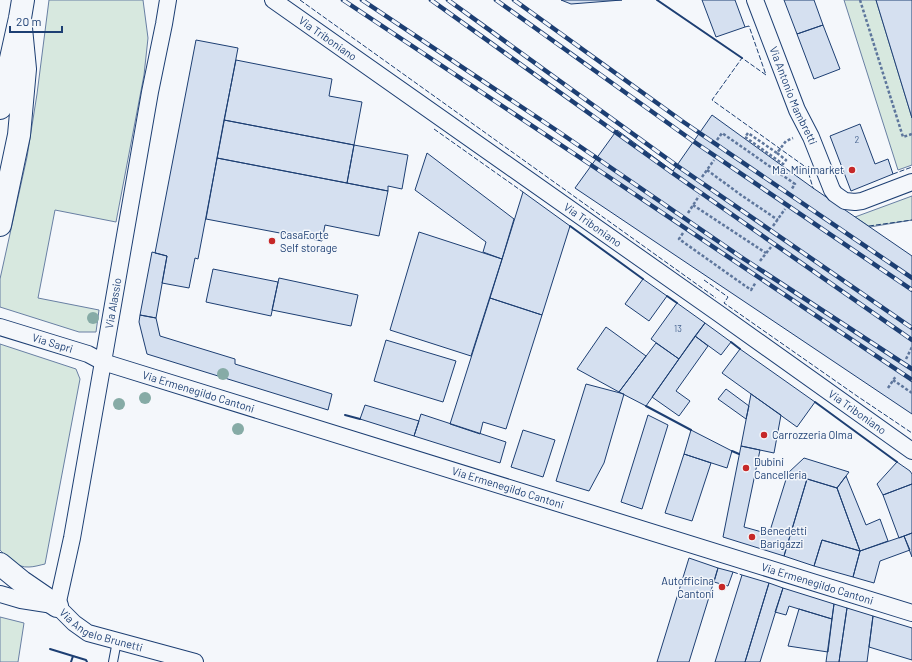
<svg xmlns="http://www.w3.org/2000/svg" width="912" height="662" font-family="Barlow,sans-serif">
<rect width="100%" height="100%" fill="#f4f7fb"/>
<!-- green -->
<path fill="#d7e8df" stroke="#687fa3" d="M49,0H143L148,38L144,75L116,222L55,210L38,298L99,310L96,332H79L0,307V279L27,157L37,94Z
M844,0H876L912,118V165L898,170Z
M912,196V220L870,227L855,217Z
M0,344L76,369L80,379L45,564C40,565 34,567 29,567C17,568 8,558 0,550Z
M0,617L24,623L18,662H0Z"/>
<!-- building -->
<path fill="#d5e0f0" stroke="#1d3f73" d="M561,0H622L571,4Z
M702,0H735L745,27L716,37Z
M784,0H814L823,25L797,34Z
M876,0H912V118Z
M823,25L840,69L814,79L797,34Z
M196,40L238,48L198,259L195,258L189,288L162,283L167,256L155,253Z
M236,60L332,79L329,96L362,102L354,145L224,120Z
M712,115L813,188L912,256V414L575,188L617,130L673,171Z
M224,120L354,145L347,183L217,158Z
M860,124L875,164L888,159L893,174L851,191L830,136Z
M354,145L408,155L402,189L388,186V191L347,183Z
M427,153L514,219L502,259L483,252L486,242L415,190Z
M217,158L388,191L379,236L325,225L322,241L206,219Z
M523,192L570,226L542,315L490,298Z
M419,232L502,259L471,356L390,330Z
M152,252L167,256L156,318L140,315Z
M213,269L278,282L271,316L206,302Z
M279,278L358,295L351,326L272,310Z
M643,279L667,296L649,321L625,304Z
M490,298L542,315L506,429L483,422L480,434L450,424Z
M677,303L705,323L679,359L651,339Z
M140,315L156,318L160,336L235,359V364L332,394L328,410L147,354L139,322Z
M705,323L731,342L721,355L695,336Z
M606,327L646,356L619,392L577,369Z
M695,336L708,346L676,391L690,401L679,416L652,397Z
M386,340L456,361L443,402L374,381Z
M656,343L679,359L646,406L619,392Z
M740,349L815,402L797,427L722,373Z
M586,384L624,394L604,463L589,491L556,481Z
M726,389L749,406L746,419L718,399Z
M751,394L781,415L774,453L741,446Z
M365,405L419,421L414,436L360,419Z
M421,414L506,442L500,463L414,436Z
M648,415L668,425L642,509L621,502Z
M523,430L555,440L543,477L511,467Z
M691,430L732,451L727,468L684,454Z
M741,446L760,450L744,527L769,534L788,473L807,479L784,556L723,537Z
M684,454L711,463L692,521L665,513Z
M804,458L849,472L837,488L788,473Z
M897,462L910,471L912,474V484L883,495L877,484Z
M846,476L866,525L880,519L888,541L860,551L837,488Z
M807,479L837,488L860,551L822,540L814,566L784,556Z
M912,484V533L899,538L883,495Z
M912,533V557L904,536Z
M904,536L910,550L880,561L874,583L853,577L860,551Z
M822,540L860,551L853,577L814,566Z
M689,558L718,568L689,662H657Z
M718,568L733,572L728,586L714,582Z
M742,575L769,583L745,662H715Z
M769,583L783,588L760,662H745Z
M783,588L834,604L832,619L789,606L786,615L775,612Z
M834,604L847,608L839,662H826Z
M847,608L873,616L867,662H839Z
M799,609L832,619L828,652L788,646Z
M873,616L912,628V660L869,647Z"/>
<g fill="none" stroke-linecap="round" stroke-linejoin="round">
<!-- service casing -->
<g stroke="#1d3f73" stroke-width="10">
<path id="service" d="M113,662L117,641"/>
</g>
<!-- minor casing -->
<g stroke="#1d3f73" stroke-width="18">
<g id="minor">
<path id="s1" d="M273,0L718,313L912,451"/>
<path id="s2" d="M755,0L797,110L811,137L832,190L835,194L845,201L855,202L862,201L912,182"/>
<path id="s3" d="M0,327L88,354L103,362L912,613"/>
<path d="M0,594L21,600L53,605"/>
<path id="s4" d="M57,606L72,538L103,362L150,92L164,24L168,0"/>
<path id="s5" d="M57,606L74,623L88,633L195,662"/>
</g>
</g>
<!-- trunk casing -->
<g stroke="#1d3f73" stroke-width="24">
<path id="trunk" d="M0,108L20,18L23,0
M0,225L19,135L25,69L20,18
M0,564L22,582L57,606"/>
</g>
<!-- path -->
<path stroke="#5e769c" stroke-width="2.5" stroke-dasharray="3 2" stroke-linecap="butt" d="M860,0L903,137L912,134
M717,140L722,133L795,184L791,190
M777,153L786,160L783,164L745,137L748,133L777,153L786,141L793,138
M707,170L741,195L778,220
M702,177L714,160
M693,205L766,253
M688,213L699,196
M773,226L785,209
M683,233L679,239L751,290L756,282
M760,261L771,247
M906,359L912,347
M893,380L912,393
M888,388L896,376"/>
<!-- service -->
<use href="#service" stroke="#f4f7fb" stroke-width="8"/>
<!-- minor -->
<use href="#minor" stroke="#f4f7fb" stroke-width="16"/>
<!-- trunk -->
<use href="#trunk" stroke="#f4f7fb" stroke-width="22"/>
<!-- rail casing -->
<g stroke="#1d3f73" stroke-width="4.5">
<path id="rail" d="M343,0L594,167L912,380
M362,0L556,130L741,257L912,369
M431,0L671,172L912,340
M448,0L676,165L912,328
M496,0L693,141L912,290
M514,0L682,121L912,278"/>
</g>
<!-- rail -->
<use href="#rail" stroke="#f4f7fb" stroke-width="3" stroke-dasharray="9" stroke-linecap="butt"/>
<!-- fence -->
<path stroke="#1d3f73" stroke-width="1" stroke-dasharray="5 2" stroke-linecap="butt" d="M300,0L716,298
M745,27L749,26L766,75L742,58L712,100L807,168L813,188L814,189
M434,129L523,192
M893,174L912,167
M869,226L912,220
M704,280L728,297L724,303L857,396L912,433
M733,572L742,575"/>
<!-- wall -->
<path stroke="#1d3f73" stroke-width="2" d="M657,0L742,58
M570,226L643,279
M667,296L677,303
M731,342L740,349
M815,402L897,462
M646,406L691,430
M345,415L360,419
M732,451L739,454
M50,649L86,660L87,662
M71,662L73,656"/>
</g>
<!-- trees -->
<g fill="#86aba6">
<circle cx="93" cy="318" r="6"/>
<circle cx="223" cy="374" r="6"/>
<circle cx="145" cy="398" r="6"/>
<circle cx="119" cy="404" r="6"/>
<circle cx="238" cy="429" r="6"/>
</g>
<!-- markers -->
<g fill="#c62828" stroke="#f4f7fb" stroke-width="1.5">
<circle cx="852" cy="170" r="4"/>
<circle cx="272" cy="241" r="4"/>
<circle cx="764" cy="435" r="4"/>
<circle cx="746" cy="468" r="4"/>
<circle cx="752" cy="537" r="4"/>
<circle cx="722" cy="587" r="4"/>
</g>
<g text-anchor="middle" stroke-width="3" stroke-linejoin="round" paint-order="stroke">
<!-- number labels -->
<g font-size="9" fill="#4b6792">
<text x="857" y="143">2</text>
<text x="678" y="332">13</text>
</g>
<!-- street labels -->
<g font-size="11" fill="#1d3f73" stroke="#f4f7fb">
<text dy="4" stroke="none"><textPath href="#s1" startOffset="67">Via Triboniano</textPath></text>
<text dy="4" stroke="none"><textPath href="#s2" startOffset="103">Via Antonio Mambretti</textPath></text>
<text dy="4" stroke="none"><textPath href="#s1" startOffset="391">Via Triboniano</textPath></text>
<text dy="4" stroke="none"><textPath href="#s4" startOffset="308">Via Alassio</textPath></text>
<text dy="4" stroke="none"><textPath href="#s3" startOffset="55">Via Sapri</textPath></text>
<text dy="4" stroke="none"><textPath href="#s3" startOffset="209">Via Ermenegildo Cantoni</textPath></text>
<text dy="4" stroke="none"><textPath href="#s1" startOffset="715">Via Triboniano</textPath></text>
<text dy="4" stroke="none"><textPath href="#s3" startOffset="533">Via Ermenegildo Cantoni</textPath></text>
<text dy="4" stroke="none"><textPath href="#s3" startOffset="857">Via Ermenegildo Cantoni</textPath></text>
<text dy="4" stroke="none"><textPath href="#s5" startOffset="52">Via Angelo Brunetti</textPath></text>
</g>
<!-- poi labels -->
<g font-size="11" fill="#1d3f73" stroke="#f4f7fb" text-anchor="start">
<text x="844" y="174" text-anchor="end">Ma. Minimarket</text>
<text x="280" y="239">CasaForte<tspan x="280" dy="13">Self storage</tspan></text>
<text x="772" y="439">Carrozzeria Olma</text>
<text x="754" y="466">Dubini<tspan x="754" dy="13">Cancelleria</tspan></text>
<text x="760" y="535">Benedetti<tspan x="760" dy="13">Barigazzi</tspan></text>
<text x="714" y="585" text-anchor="end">Autofficina<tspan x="714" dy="13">Cantoni</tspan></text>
</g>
</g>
<!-- scale -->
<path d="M10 26v6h52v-6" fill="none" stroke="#1d3f73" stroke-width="2"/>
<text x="16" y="26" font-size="12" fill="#1d3f73" stroke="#f4f7fb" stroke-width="3" paint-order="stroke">20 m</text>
</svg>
